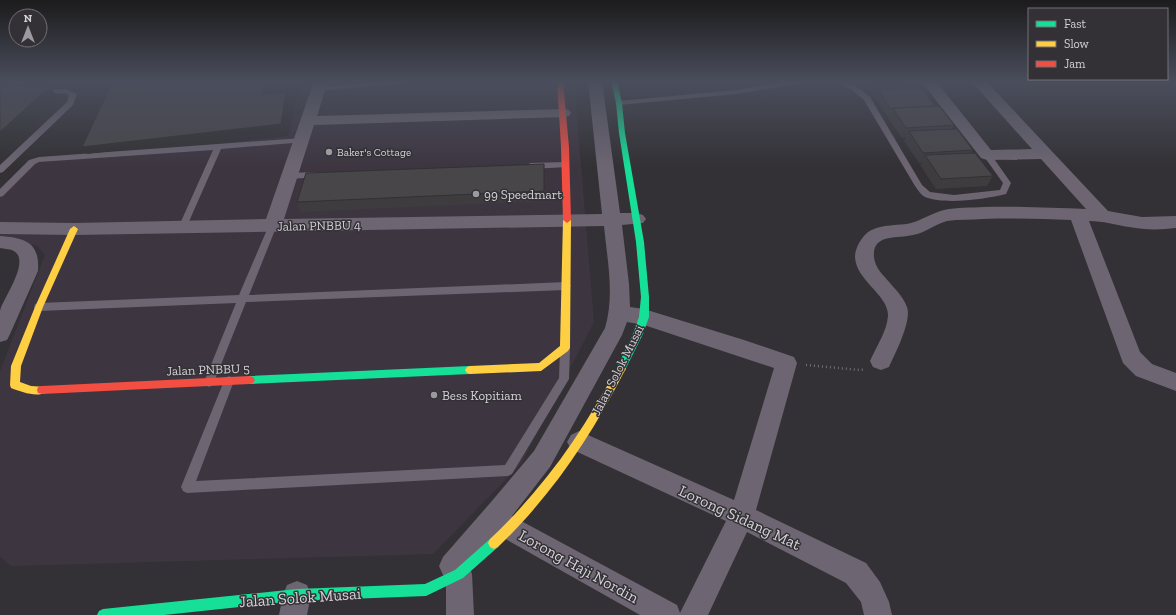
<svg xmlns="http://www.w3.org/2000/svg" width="1176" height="615" font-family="'Zilla Slab',serif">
<rect width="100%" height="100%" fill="#333135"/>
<!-- built -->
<path fill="#3d3641" d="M301,81H574L594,322L521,464L433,554L11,566L0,557V371L45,255L36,245L0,244V188L26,164L288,136Z"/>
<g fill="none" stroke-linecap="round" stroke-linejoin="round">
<!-- path -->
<path stroke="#736c76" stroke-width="2.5" stroke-dasharray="1 3" stroke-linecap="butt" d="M806,365L860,370L865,369"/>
<!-- lane -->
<path fill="#6d6572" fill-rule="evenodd" d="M15,81H22L16,94H10L9,92Z
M380,81H408L405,83L318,91L314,89L318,87Z
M788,81H805L802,83L736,94L619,105L615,103L619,101L736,90Z
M835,81C850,81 858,87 870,97L922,185L930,192L954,195L1000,190L1003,183L983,155L987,153H990L1011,183L1006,194C986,199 945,205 925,197C921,195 918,190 915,186L864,100L852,90Z
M66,89L77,94L73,105L3,172L0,173V165L67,102L69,95L65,93L40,94H37V90Z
M302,138H305V142L221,149L187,226L183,229L179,226L213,150L39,162L35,164L3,196L0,197V189L29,160L39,157Z
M565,162L568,163V167L530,169L526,166L530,163Z
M318,172L322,175L321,177L288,179L284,176L288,173Z
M273,222L277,225L249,295L566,282L569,283L571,286L569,289L566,290L246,302L214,382L213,385L209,387L205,385L204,382L236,303L39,311L35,310L34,307L35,304L39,303L239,295L269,225Z
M565,345L569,346L570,349L569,379L512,474L508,476L187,493L183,491L181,487L224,381L225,378L229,376L233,378L234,381L196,481L505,465L559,378L560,349L561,346Z"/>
<!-- street -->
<path fill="#6d6572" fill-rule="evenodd" d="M314,81H328L317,116L564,109L569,110L571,113L569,116L564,117L314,125L284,219L602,214L588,81H602L620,213H637L643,215L646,219L643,223L622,225L629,284L630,307L644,309L744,340L794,357L797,363L756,510L866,563L880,582L889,602L892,615H864L861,602L846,583L747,532L708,615H640L502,537L499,531L469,566L472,574L474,615H446V577L443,575L439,566L443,557L491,502L534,451L605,328C615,295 607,259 604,226L74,235L0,234V222L74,223L266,219ZM627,322L644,325L774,368L734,500L579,431L571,435L567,442L571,449L726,521L680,613L677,605L512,516L550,467L622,335Z
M921,81H936L991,150L1032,149L971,81H986L1108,211L1142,217L1176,216V228C1160,230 1145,230 1129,227C1116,225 1103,221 1089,221L1140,352L1152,364L1176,373V391L1136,376L1123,363L1071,220C1042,219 1013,218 983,219C971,220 959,219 947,221C935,224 925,233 913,235C898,239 872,233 874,257C875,268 883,275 890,283C896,290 904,298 907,307C912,321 895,354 889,367L881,370L873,367L870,361C876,347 887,331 888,316C889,295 856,281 855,257C855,251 858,244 861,240C872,222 894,227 911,223C922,220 932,213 944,210C957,207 971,208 984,207C1018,206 1052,208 1086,209L1041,159L987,160L981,158Z
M0,236C25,238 40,242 38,271L10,334L7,340L0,342C0,333 0,320 0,311C3,298 33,259 12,250C9,249 4,249 0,248Z
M297,581L307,585L311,595L307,615H279L283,595L287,585Z"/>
<!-- fast -->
<path fill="#16e098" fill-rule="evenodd" d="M611,81H617L622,103L625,133L644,242L649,297V317L643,334L624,372L621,373L618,372L616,369L633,334L639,317L641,297L636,242L619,133L616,103Z
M470,366L473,367L475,370L473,373L470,374L250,384L247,383L245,380L247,377L250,376Z
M494,537L498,539L500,543L498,547L463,578L426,596L297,601L164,615H97L99,611L103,609L297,589L425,584L455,570L490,539Z"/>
<!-- slow -->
<path fill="#ffcf43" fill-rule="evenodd" d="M567,217L571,220L570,348L568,351L541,371L470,374L467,373L465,370L467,367L470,366L539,363L560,346L563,220Z
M74,226L78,229L43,307L21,366L20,382L31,386L46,387L47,390L46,393C34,397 22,392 11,388L10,385L11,366L35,307L70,229Z
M621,365L624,366L626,369L624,372C590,438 552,495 498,547L494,549L490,547L488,543L490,539C544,488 583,432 618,366Z"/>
<!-- jam -->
<path fill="#f24e42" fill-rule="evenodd" d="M557,81H563L569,147L571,220L567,223L563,220L561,147Z
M250,376L253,377L255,380L253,383L250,384L42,394L38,393L37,390L38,387L42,386Z"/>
</g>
<!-- wall -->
<path fill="#3e3c3f" d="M864,81H915L912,87L869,89Z
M878,90L935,106L954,125L952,129L973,150L971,153L993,176L987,186L936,189L920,165L922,163H919L904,141L906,137L902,138L888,118L889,116H887L875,97Z
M544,164L545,201L301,212L297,202Z"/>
<!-- shaded-wall -->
<path fill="#323133" d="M265,81H269L265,102L262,95Z
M50,86L59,99L0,155V132Z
M286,92L289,99L284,130L87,154L82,147Z"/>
<!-- building -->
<path fill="#484649" stroke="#323133" d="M146,81H265L262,95L286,92L281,124L82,147L111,85Z
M871,81H887L871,82Z
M0,84L50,86L0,132Z
M922,88L935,106L893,108L892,109H890L878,90Z
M939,106L954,125L906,128L893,108Z
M957,129L973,150L923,153L909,131Z
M975,153L993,176L941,179L925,155Z
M544,164V191L297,202L306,173Z"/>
<!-- sky -->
<linearGradient id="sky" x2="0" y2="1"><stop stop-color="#1c1b1d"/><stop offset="0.49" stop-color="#4a4e5c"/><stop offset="1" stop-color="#4a4e5c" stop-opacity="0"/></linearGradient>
<rect width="1176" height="167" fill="url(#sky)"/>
<!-- markers -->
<g fill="#9c9a9e" stroke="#333036" stroke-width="1.5">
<circle cx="329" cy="152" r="4"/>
<circle cx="476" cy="194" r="4"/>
<circle cx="434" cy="395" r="4"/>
</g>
<g text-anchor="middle" stroke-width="3" stroke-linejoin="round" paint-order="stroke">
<!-- far-poi labels -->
<g font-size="11" fill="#d4d2d6" stroke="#333036" text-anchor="start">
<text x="337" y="156">Baker's Cottage</text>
</g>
<!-- poi labels -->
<g font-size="13" fill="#d4d2d6" stroke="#333036" text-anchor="start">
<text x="484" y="199">99 Speedmart</text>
<text x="442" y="400">Bess Kopitiam</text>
</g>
<!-- street labels -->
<g font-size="13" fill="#d4d2d6" stroke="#333036">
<text transform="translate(319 225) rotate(-1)" y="5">Jalan PNBBU 4</text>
<text transform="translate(208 369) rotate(-2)" y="5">Jalan PNBBU 5</text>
<text transform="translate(617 370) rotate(-63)" y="5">Jalan Solok Musai</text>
</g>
<!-- near-street labels -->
<g font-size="16" fill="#d4d2d6" stroke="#333036">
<text transform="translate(740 517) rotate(25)" y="6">Lorong Sidang Mat</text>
<text transform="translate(579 566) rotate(29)" y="6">Lorong Haji Nordin</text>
<text transform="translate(300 597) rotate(-4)" y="6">Jalan Solok Musai</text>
</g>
</g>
<!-- legend -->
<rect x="1028" y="8" width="140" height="72" fill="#333036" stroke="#737176"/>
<rect x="1036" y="21" width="20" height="6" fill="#16e098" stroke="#737176"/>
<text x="1064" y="28" font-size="12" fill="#d4d2d6">Fast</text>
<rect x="1036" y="41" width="20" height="6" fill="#ffcf43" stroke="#737176"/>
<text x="1064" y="48" font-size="12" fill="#d4d2d6">Slow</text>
<rect x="1036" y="61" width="20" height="6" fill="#f24e42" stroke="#737176"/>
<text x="1064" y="68" font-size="12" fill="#d4d2d6">Jam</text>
<!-- north arrow -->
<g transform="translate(28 28)"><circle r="19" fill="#333036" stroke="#737176"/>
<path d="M0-3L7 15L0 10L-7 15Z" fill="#9c9a9e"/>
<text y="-6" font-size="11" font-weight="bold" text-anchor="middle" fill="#d4d2d6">N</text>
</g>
</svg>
